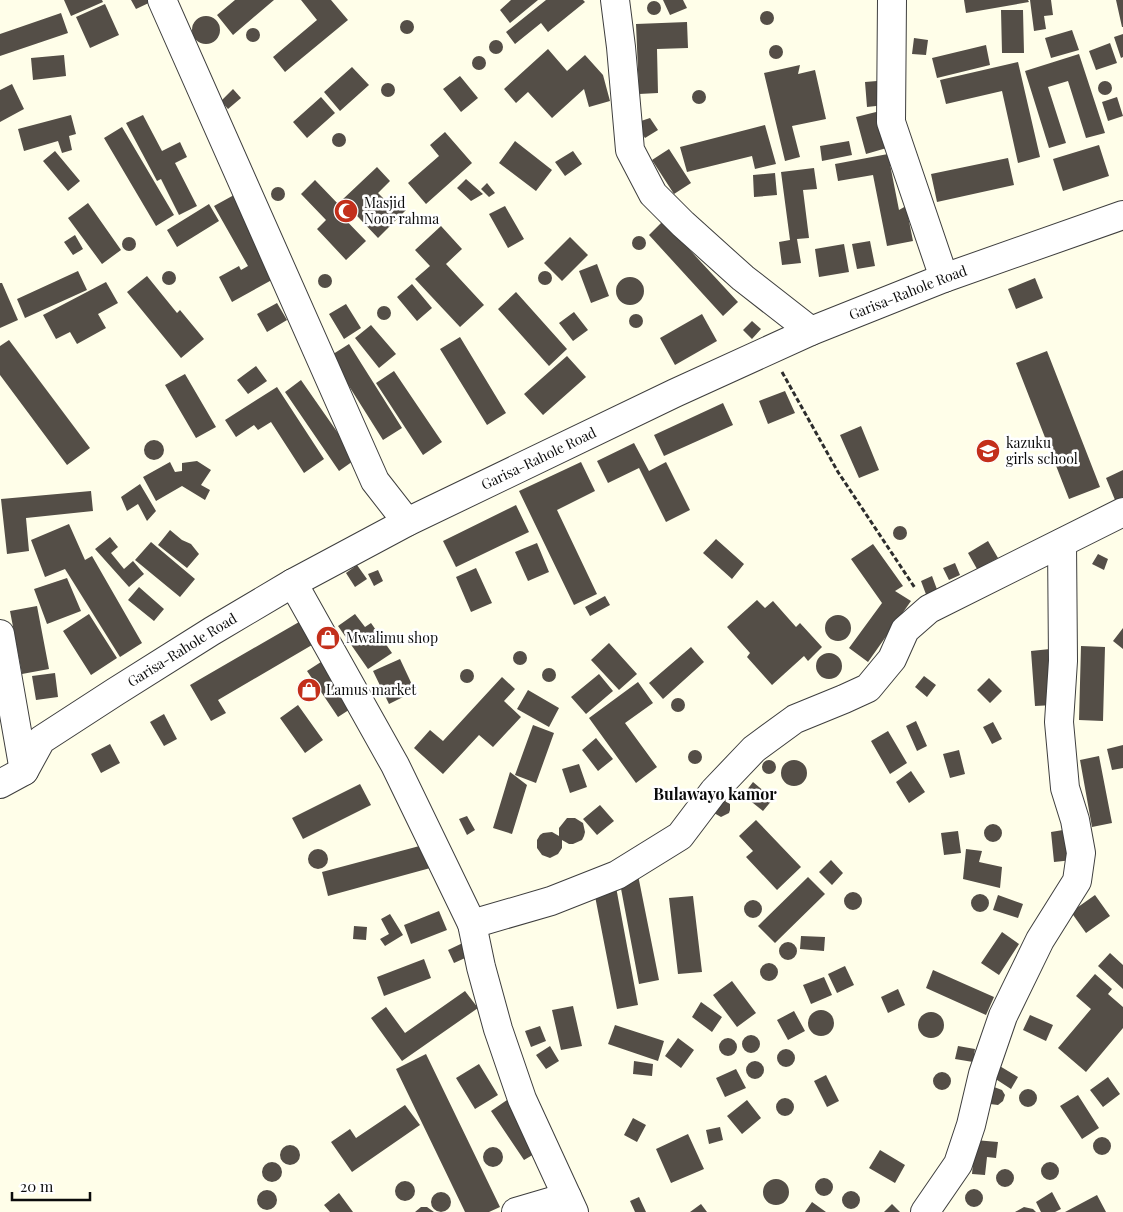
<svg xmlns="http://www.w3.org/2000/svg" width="1123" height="1212" font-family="'Playfair Display',serif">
<rect width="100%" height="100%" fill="#fffee9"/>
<!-- building -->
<path fill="#544e47" d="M64,0H102L103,2L71,16Z
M131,0H155L136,9Z
M235,0H274L233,35L217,15Z
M301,0H331L348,20L285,72L273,57L317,20Z
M511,0H538L510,23L500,10Z
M546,0H583L585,2L548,32L541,23L515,44L506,32Z
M663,0H683L687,8L670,15Z
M964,0H1028L1029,2L966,13Z
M1030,0H1051L1053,15L1044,16L1046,29L1034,31Z
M1116,0H1123V27H1122Z
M647 8a7 7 0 1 1 14 0a7 7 0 1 1-14 0Z
M105,4L119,35L90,48L76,17Z
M1001,10H1023L1024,53H1002Z
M760 18a7 7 0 1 1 14 0a7 7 0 1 1-14 0Z
M61,13L68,33L0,56V34Z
M192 30a14 14 0 1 1 28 0a14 14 0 1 1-28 0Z
M400 27a7 7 0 1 1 14 0a7 7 0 1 1-14 0Z
M687,22L688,48L657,49L658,93L639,94L636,24Z
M246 35a7 7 0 1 1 14 0a7 7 0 1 1-14 0Z
M1072,30L1079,50L1051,58L1045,38Z
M1123,34V57L1121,58L1114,37Z
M914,38L928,40L926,55L912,54Z
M489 47a7 7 0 1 1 14 0a7 7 0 1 1-14 0Z
M1110,43L1117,63L1096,70L1089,51Z
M986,45L990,65L937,78L932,58Z
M769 52a7 7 0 1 1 14 0a7 7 0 1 1-14 0Z
M548,49L567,71L585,55L603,75L610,101L589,107L584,89L552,118L528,92L516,103L504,89Z
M1079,54L1105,133L1086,138L1068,81L1048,87L1066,143L1049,148L1025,71Z
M64,55L66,76L33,80L31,58Z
M472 63a7 7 0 1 1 14 0a7 7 0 1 1-14 0Z
M1018,62L1040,157L1018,163L1002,91L946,104L940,80Z
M800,65L798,74L815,70L826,119L792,126L800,157L785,161L764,73Z
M352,67L369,85L340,111L324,92Z
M460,76L478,98L461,112L443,89Z
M877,81L878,93L885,105L867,107L865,82Z
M1098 88a7 7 0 1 1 14 0a7 7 0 1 1-14 0Z
M381 90a7 7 0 1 1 14 0a7 7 0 1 1-14 0Z
M12,84L24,109L0,122V90Z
M233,89L241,98L228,109L221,101Z
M692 97a7 7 0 1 1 14 0a7 7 0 1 1-14 0Z
M321,97L335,113L307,138L293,122Z
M1117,97L1123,116L1108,121L1102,102Z
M880,111L890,147L866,154L856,117Z
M71,115L76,134L69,136L72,150L62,153L58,141L24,151L18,129Z
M143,115L162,151L180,142L187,157L175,163L197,206L179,215L161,179L157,181L126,123Z
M650,118L658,130L645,138L635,123Z
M765,125L776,164L755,169L752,156L687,172L680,147Z
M122,127L174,215L156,226L104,138Z
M445,132L472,163L426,204L408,183L439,156L430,145Z
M332 140a7 7 0 1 1 14 0a7 7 0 1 1-14 0Z
M515,141L552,170L536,191L499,163Z
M849,141L852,155L822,161L820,146Z
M1099,145L1109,176L1063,191L1053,159Z
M669,149L691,183L674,194L652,160Z
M55,151L80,181L68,191L43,161Z
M573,151L582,164L565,176L555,162Z
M888,154L899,210L906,206L913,241L887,246L873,175L838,181L835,164Z
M1008,158L1014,185L937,202L931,174Z
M377,167L390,181L378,193L386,201L392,195L406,210L378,238L342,200Z
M814,168L817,189L803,190L809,238L797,239L801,263L782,265L779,242L790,240L781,172Z
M775,173L777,195L754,197L753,175Z
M466,179L483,194L471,201L457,188Z
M315,180L341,207L337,211L366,241L346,260L317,229L326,220L301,194Z
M487,183L495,193L489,197L481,189Z
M271 194a7 7 0 1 1 14 0a7 7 0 1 1-14 0Z
M234,195L279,276L232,302L219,277L239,266L241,270L248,266L214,206Z
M88,203L121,250L102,264L68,218Z
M209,204L219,221L177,247L167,230Z
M505,206L524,239L508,248L489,214Z
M663,221L738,302L723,316L649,235Z
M441,226L462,249L446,264L484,305L460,327L415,279L430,266L415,250Z
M75,235L83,249L73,255L64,242Z
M632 243a7 7 0 1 1 14 0a7 7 0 1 1-14 0Z
M570,237L588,255L562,281L544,263Z
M122 244a7 7 0 1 1 14 0a7 7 0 1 1-14 0Z
M870,241L875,266L857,269L852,244Z
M844,244L849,272L819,277L815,249Z
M597,264L609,296L591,303L579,271Z
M78,271L87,290L25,318L17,299Z
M162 278a7 7 0 1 1 14 0a7 7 0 1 1-14 0Z
M538 278a7 7 0 1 1 14 0a7 7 0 1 1-14 0Z
M318 281a7 7 0 1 1 14 0a7 7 0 1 1-14 0Z
M147,276L177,313L180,310L204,339L181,358L127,292Z
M616 291a14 14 0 1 1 28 0a14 14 0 1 1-28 0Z
M1035,278L1043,298L1016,309L1008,289Z
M106,282L118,303L98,314L106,328L77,344L70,332L56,339L43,315Z
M0,283H2L18,320L0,328Z
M412,284L432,308L417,321L397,297Z
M516,292L567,349L549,366L498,309Z
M277,303L287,320L267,332L257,314Z
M346,304L361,328L344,339L329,314Z
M377 313a7 7 0 1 1 14 0a7 7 0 1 1-14 0Z
M574,312L588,330L573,341L559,323Z
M702,314L717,341L675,365L660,338Z
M629 321a7 7 0 1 1 14 0a7 7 0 1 1-14 0Z
M752,321L761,329L752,339L743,330Z
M371,325L396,354L379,368L355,338Z
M460,337L506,413L487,425L440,349Z
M9,340L90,448L67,465L0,375V346Z
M349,344L402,428L383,440L330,356Z
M1047,351L1100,487L1069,499L1016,363Z
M567,356L586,377L543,415L524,394Z
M256,366L267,381L248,394L237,380Z
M394,371L442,442L423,455L376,383Z
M185,374L216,427L196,438L165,385Z
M301,380L356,459L339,471L285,392Z
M277,387L324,459L304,473L271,422L258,430L254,425L236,437L225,420Z
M785,391L795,413L768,424L759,401Z
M723,403L733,425L664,456L654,435Z
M861,426L879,470L859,478L840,435Z
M144 450a10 10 0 1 1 20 0a10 10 0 1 1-20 0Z
M634,443L649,471L666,462L690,510L666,522L639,468L608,483L597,461Z
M197,461L211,470L201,485L210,490L205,500L182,486L156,501L143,477L170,462L175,472L182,471V463Z
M581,462L595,491L557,510L597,594L574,605L519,491Z
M1123,470V497L1115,500L1106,478Z
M140,484L156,511L147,521L138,504L127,511L121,497Z
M91,491L93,511L26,518L29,551L7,554L1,499Z
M516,505L529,532L456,567L443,541Z
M69,524L85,560L92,556L142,643L120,657L65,569L45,577L31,540Z
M893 533a7 7 0 1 1 14 0a7 7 0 1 1-14 0Z
M170,530L182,540L191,544L199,554L187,568L158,545Z
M110,537L118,547L111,553L124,569L133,561L144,574L129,587L95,549Z
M716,539L744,564L732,579L703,553Z
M988,541L998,558L977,569L968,553Z
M151,542L195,579L180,597L135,560Z
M537,543L549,572L528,581L515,552Z
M873,544L903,586L895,591L911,601L868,662L849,648L882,603L851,559Z
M1098,554L1108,559L1104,570L1092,564Z
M955,563L960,575L949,580L943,568Z
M357,565L367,579L355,587L346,573Z
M476,568L492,603L471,612L456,577Z
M378,570L383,581L374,586L368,574Z
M932,576L938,592L927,597L921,581Z
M67,578L81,611L47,624L34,589Z
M139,587L164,609L154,621L128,600Z
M605,596L610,605L590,616L585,607Z
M757,600L765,608L773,601L796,627L800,623L822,647L808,661L804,656L772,685L747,657L750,653L727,627Z
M37,606L49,669L22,674L10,611Z
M89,614L117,658L91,675L63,631Z
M355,614L365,627L371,623L392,653L368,669L338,626Z
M825 628a13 13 0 1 1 26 0a13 13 0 1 1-26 0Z
M299,622L312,645L218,700L226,713L211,721L190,685Z
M1123,628V649L1113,641Z
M609,643L637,674L619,690L591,660Z
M1081,646L1105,647L1103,721L1079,720Z
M691,647L704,662L663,699L649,683Z
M1050,649L1054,705L1035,706L1031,651Z
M513 658a7 7 0 1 1 14 0a7 7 0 1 1-14 0Z
M816 666a13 13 0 1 1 26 0a13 13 0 1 1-26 0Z
M400,659L415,691L389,704L373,671Z
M324,660L355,706L338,717L307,671Z
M542 675a7 7 0 1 1 14 0a7 7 0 1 1-14 0Z
M460 676a7 7 0 1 1 14 0a7 7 0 1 1-14 0Z
M55,673L58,697L36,700L32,676Z
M599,674L613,691L586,714L571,697Z
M924,676L936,685L927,697L915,687Z
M502,677L515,689L504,701L521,717L493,747L479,735L443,774L414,748L430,730L443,741Z
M989,678L1002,691L990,703L977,690Z
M638,682L653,703L625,723L657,767L636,783L589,718Z
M528,690L559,708L549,727L517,709Z
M671 705a7 7 0 1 1 14 0a7 7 0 1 1-14 0Z
M298,705L323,740L305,753L280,718Z
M164,714L177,739L164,746L150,722Z
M916,721L927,746L917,751L906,726Z
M993,722L1002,739L992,744L983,727Z
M533,725L554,733L536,783L515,775Z
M888,731L907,763L890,774L871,741Z
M596,738L613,759L598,771L582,750Z
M110,744L120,763L101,773L91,754Z
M1123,745V768L1112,770L1107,749Z
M959,750L965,774L950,778L943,754Z
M688 757a7 7 0 1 1 14 0a7 7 0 1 1-14 0Z
M1099,756L1112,823L1092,827L1080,760Z
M781 773a13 13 0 1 1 26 0a13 13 0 1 1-26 0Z
M762 767a7 7 0 1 1 14 0a7 7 0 1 1-14 0Z
M579,764L587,787L570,793L562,769Z
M911,771L925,792L909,803L896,782Z
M510,772L527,785L512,834L493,828Z
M753,782L773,799L763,811L743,795Z
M360,784L371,805L303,839L292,818Z
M722,799L730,804V810L729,813L721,817L714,813Z
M600,805L614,821L597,835L583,819Z
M467,816L475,830L467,835L459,819Z
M567,818H575L583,823L585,832L584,836L582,840L573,844H569L562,840V848L558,854L550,858L542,855L537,848V840L540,835L543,833L552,832L559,836V828Z
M756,820L801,867L777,890L746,857L753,851L739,836Z
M984 833a9 9 0 1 1 18 0a9 9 0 1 1-18 0Z
M1069,829L1073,860L1054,862L1051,832Z
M958,831L961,853L944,855L941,833Z
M427,844L434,867L328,896L322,872Z
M308 859a10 10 0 1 1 20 0a10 10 0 1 1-20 0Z
M966,849L982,851L979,862L1002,867L1000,888L963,879Z
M831,860L843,873L832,885L819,872Z
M638,875L659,980L639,984L619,878Z
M808,877L825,894L775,943L758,926Z
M616,887L638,1005L617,1009L594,891Z
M844 901a9 9 0 1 1 18 0a9 9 0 1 1-18 0Z
M971 903a9 9 0 1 1 18 0a9 9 0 1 1-18 0Z
M998,895L1023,904L1018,918L993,910Z
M1095,895L1110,916L1086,933L1071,912Z
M693,896L702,972L678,974L669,898Z
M744 909a9 9 0 1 1 18 0a9 9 0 1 1-18 0Z
M439,911L447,930L411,944L404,925Z
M390,914L403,935L385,946L380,939L389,934L381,919Z
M354,926L367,927L366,940L353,939Z
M1002,932L1019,944L999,975L981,963Z
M801,936L825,937L824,951L800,949Z
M467,941L474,954L454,963L448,950Z
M779 951a9 9 0 1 1 18 0a9 9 0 1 1-18 0Z
M1110,953L1123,965V989L1098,966Z
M424,959L431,978L384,996L377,977Z
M760 972a9 9 0 1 1 18 0a9 9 0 1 1-18 0Z
M845,966L854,985L837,993L828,974Z
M933,970L994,997L986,1015L926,988Z
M1095,974L1112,989L1108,994L1123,1007V1028L1086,1072L1058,1048L1091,1009L1076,996Z
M824,977L832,995L811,1004L803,985Z
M732,981L756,1013L737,1027L713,995Z
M898,989L905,1005L888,1013L881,997Z
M465,991L478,1008L402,1061L371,1018L386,1007L405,1033Z
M701,1002L722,1017L712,1032L692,1017Z
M573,1006L582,1046L561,1050L552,1010Z
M808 1023a13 13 0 1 1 26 0a13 13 0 1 1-26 0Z
M794,1011L805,1031L788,1040L777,1020Z
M918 1025a13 13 0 1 1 26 0a13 13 0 1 1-26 0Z
M1030,1015L1053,1025L1046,1041L1023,1030Z
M615,1025L664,1041L658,1061L608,1044Z
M540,1026L546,1041L531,1047L525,1031Z
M742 1044a9 9 0 1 1 18 0a9 9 0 1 1-18 0Z
M719 1047a9 9 0 1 1 18 0a9 9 0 1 1-18 0Z
M678,1038L694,1050L681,1068L665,1056Z
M550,1046L559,1061L546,1069L536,1055Z
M958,1046L975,1049L973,1062L955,1059Z
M777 1058a9 9 0 1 1 18 0a9 9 0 1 1-18 0Z
M426,1054L500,1207L489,1212H465L396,1069Z
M746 1070a9 9 0 1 1 18 0a9 9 0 1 1-18 0Z
M634,1061L653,1064L652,1076L633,1074Z
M479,1064L498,1095L475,1109L456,1078Z
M998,1065L1018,1077L1011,1089L991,1076Z
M736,1069L746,1088L725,1097L716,1078Z
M933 1081a9 9 0 1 1 18 0a9 9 0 1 1-18 0Z
M826,1075L839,1101L827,1107L814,1081Z
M1108,1077L1120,1094L1103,1107L1090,1090Z
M994,1087L1002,1090L1005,1095L1003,1101L998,1105L990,1104Z
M1019 1098a9 9 0 1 1 18 0a9 9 0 1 1-18 0Z
M1078,1095L1099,1128L1082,1139L1060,1106Z
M776 1107a9 9 0 1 1 18 0a9 9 0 1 1-18 0Z
M507,1100L541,1150L524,1160L491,1111Z
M747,1100L761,1118L742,1134L727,1116Z
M405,1105L420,1125L352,1172L331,1142L350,1129L356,1138Z
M633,1118L646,1125L637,1142L624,1135Z
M720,1127L723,1140L709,1144L706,1130Z
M688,1134L704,1169L671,1183L656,1149Z
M1093 1146a9 9 0 1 1 18 0a9 9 0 1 1-18 0Z
M975,1140L998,1142L996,1158L987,1157L985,1175L972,1174Z
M280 1155a10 10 0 1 1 20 0a10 10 0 1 1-20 0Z
M483 1157a10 10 0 1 1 20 0a10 10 0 1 1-20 0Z
M880,1150L905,1165L895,1183L869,1168Z
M1041 1171a9 9 0 1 1 18 0a9 9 0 1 1-18 0Z
M262 1172a10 10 0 1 1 20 0a10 10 0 1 1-20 0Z
M996 1178a9 9 0 1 1 18 0a9 9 0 1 1-18 0Z
M815 1187a9 9 0 1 1 18 0a9 9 0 1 1-18 0Z
M763 1192a13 13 0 1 1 26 0a13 13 0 1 1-26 0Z
M395 1191a10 10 0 1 1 20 0a10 10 0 1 1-20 0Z
M965 1198a9 9 0 1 1 18 0a9 9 0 1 1-18 0Z
M257 1200a10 10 0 1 1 20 0a10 10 0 1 1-20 0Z
M842 1200a9 9 0 1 1 18 0a9 9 0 1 1-18 0Z
M431 1202a10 10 0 1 1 20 0a10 10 0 1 1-20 0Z
M1052,1192L1061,1209L1055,1212H1041L1036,1202Z
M339,1193L353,1212H330L324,1205Z
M1097,1195L1106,1212H1065Z
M639,1197L646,1212H635L630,1201Z
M812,1202L826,1212H805Z
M701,1204L707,1212H690Z
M892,1204L900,1212H884Z
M421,1207H427L434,1212H415Z
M1024,1207L1033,1209L1036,1212H1015Z"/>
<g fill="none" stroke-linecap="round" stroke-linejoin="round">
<!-- minor casing -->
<g stroke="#3e3e3e" stroke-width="30">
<g id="minor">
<path d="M162,0L375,481L407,522"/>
<path d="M615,0L621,47L630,150L653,194L683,224L743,278L811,331"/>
<path d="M892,0L891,122L944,278"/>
<path d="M293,583L395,765L472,924L481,967L498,1029L522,1099L574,1212"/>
<path d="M0,634L24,771"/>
<path id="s1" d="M0,784L24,771L41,740L115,692L212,631L293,583L407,522L675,393L811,331L944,278L1123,215"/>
<path d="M472,924L551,901L617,875L680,836L714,791L754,749L795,719L844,699L868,688L892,659L905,630L929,609L1123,512"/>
<path d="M516,1212L567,1197"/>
<path d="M925,1212L958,1164L971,1125L983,1074L1003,1016L1040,940L1077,881L1081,853L1075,820L1065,788L1059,722L1063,661L1062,543"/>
</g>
</g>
<!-- path -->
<path stroke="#2d2d2d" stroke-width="3" stroke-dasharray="5 2.5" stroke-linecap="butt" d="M782,372L838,472L915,588"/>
<!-- minor -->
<use href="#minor" stroke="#fff" stroke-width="28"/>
</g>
<!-- icons -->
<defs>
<g id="mosque-disc" transform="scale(1.25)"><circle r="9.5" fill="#c32f1b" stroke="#fff"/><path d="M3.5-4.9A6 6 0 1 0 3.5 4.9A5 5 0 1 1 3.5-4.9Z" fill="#fff"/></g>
<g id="school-disc" transform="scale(1.25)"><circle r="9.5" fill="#c32f1b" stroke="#fff"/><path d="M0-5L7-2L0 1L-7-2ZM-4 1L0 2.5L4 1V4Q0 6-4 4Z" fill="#fff"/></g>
<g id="shop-disc" transform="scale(1.25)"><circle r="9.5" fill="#c32f1b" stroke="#fff"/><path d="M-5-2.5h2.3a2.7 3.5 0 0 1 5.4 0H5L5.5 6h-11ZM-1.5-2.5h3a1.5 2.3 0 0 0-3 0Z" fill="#fff"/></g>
</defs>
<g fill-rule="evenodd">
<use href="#mosque-disc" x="346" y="211"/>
<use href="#school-disc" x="988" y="451"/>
<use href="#shop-disc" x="328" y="638"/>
<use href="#shop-disc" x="309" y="690"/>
</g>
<g text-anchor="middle" stroke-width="5" stroke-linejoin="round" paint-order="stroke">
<!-- poi labels -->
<g font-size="14" fill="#0b0b0b" stroke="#fff" text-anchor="start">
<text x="364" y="208">Masjid<tspan x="364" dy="16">Noor rahma</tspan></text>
<text x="1006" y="448">kazuku<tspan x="1006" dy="16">girls school</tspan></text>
<text x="346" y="643">Mwalimu shop</text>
<text x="326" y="695">Lamus market</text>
</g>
<!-- street labels -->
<g font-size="14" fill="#0b0b0b" stroke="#fff">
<text dy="5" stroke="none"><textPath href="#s1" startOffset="1040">Garisa-Rahole Road</textPath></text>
<text dy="5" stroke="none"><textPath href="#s1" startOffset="635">Garisa-Rahole Road</textPath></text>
<text dy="5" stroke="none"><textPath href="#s1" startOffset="230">Garisa-Rahole Road</textPath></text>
</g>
<!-- quarter labels -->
<g font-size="16" font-weight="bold" fill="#0b0b0b" stroke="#fff">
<text x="715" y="800">Bulawayo kamor</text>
</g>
</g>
<!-- scale -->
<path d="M12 1192v8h78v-8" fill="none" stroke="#0b0b0b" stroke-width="2.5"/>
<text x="20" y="1192" font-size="15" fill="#0b0b0b" stroke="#ffffff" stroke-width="4" paint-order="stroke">20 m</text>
</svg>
